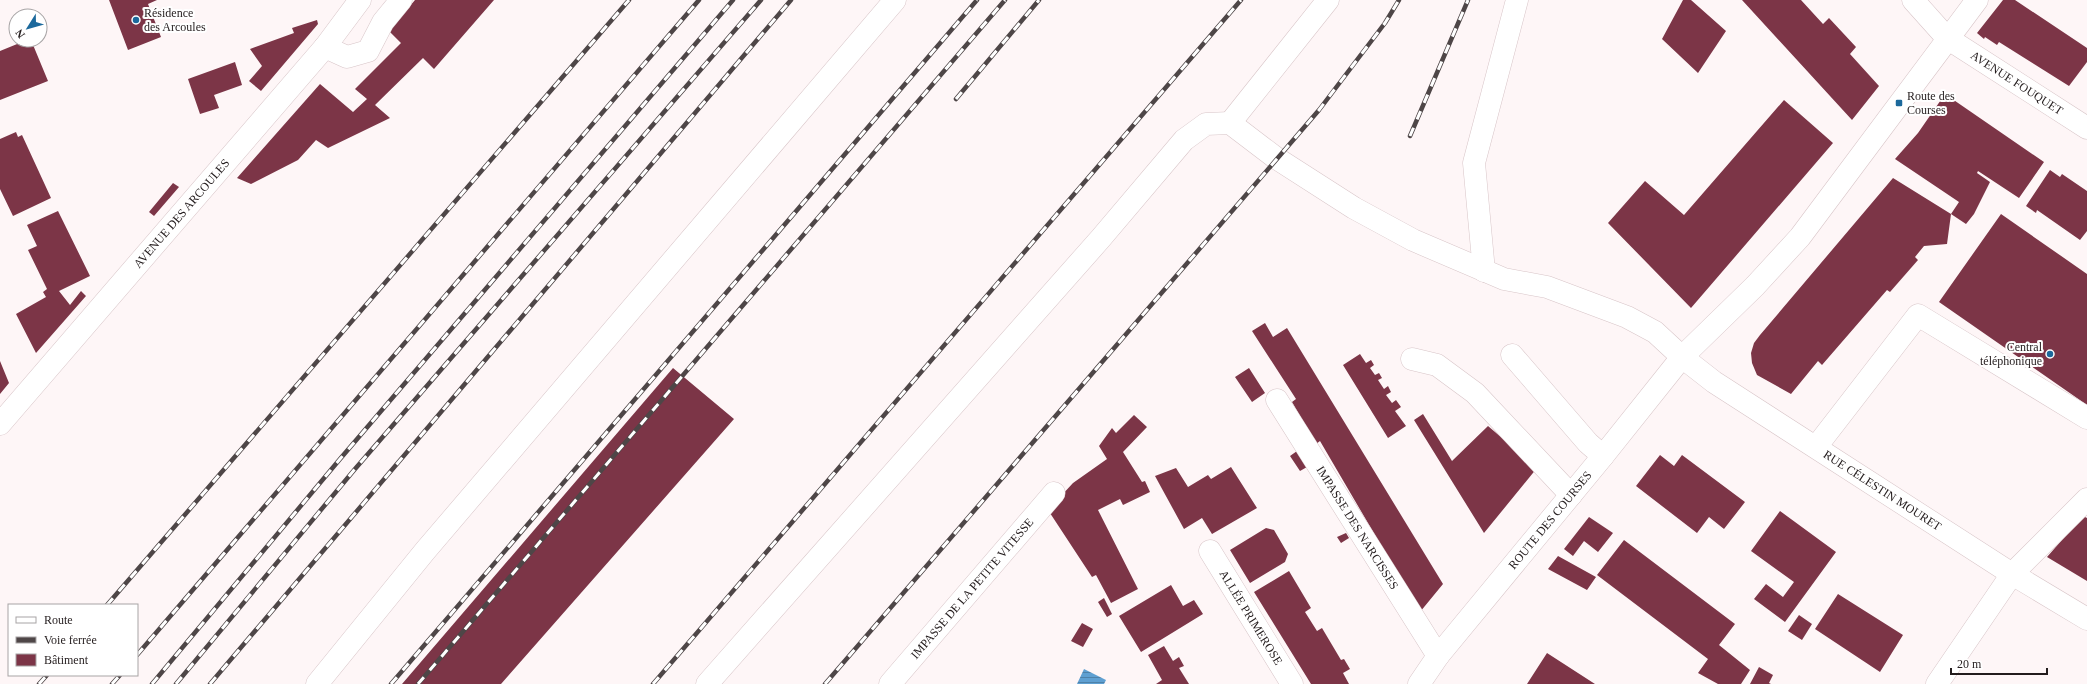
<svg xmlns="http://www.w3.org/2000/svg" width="2087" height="684" font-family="'Times New Roman',serif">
<defs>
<pattern id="water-rules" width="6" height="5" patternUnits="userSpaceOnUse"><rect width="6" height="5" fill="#5fa0d2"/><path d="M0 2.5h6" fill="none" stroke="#4e82aa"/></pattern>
</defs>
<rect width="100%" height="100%" fill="#fef6f7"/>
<!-- water -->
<path fill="url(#water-rules)" d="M1084,669L1106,680L1104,684H1077Z"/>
<!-- building -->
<path fill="#7c3547" d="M109,0H157L148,4L161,37L128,50Z
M415,0H494L434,69L423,58L375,105L390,118L328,148L316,140L298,160L251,184L237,178L320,84L353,112L367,99L355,89L401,43L389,31Z
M1683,0H1691L1726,31L1698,73L1662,39Z
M1742,0H1801L1823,24L1829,18L1856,47L1850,54L1879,86L1852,120Z
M2003,0H2015L2087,48V62L2069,86L1999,42L1997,45L1985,37L1984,39L1977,33Z
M317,20L318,24L261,91L249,81L262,66L250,49L294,33L292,28Z
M27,40H31L48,81L0,100V51Z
M235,62L242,85L214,95L219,108L200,114L188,79Z
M1945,94L2044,162L2019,198L1978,171L1977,173L1990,182L1974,214L1966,224L1951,214L1959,202L1895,159L1918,133Z
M1784,100L1833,143L1691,308L1608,223L1645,181L1684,215Z
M16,132L18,137L22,135L51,198L13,216L0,189V139Z
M2050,170L2060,177L2062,174L2087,191V231L2080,240L2037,210L2036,213L2026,206Z
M1893,178L1951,214L1947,244L1924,246L1915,257L1918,260L1890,292L1887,290L1822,365L1818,361L1791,394L1757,375L1752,363L1751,353L1754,343L1760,335Z
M173,183L179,187L154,216L149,212Z
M58,211L90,276L59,291L70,305L81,291L86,296L36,353L16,314L46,297L43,292L47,289L28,250L37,246L27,225Z
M2001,214L2087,274V405L1939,302Z
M1265,323L1273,337L1287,328L1443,584L1420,612L1320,441L1316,444L1292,402L1296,399L1252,331Z
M1360,354L1366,363L1371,360L1374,365L1370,368L1375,375L1379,373L1382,378L1378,380L1384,389L1388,386L1391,392L1386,395L1392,403L1396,400L1401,407L1395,411L1406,426L1388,438L1343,365Z
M0,361L9,383L0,394Z
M673,368L734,419L501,684H402Z
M1249,368L1265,393L1252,402L1235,377Z
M1423,414L1452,461L1488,426L1537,468L1484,533L1414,420Z
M1134,415L1147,427L1123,452L1142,482L1145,481L1150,492L1123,505L1120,499L1098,510L1138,589L1111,603L1096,575L1092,577L1048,510L1073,483L1107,459L1099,446L1112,428L1116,433Z
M1297,451L1307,467L1300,471L1290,456Z
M1660,455L1674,466L1682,455L1745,502L1724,529L1709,517L1697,533L1636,486Z
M1231,467L1257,508L1212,534L1202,518L1184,529L1155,476L1176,468L1188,487L1208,475L1211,479Z
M1780,511L1836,552L1785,622L1754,599L1766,584L1783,597L1794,582L1751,551Z
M2083,516L2087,518V581L2047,557Z
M1589,517L1613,533L1598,552L1584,541L1573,556L1564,549Z
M1266,528L1274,530L1288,554L1285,562L1250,583L1230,550Z
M1346,533L1349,538L1341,543L1337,537Z
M1624,540L1735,624L1719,645L1750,670L1741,684H1718L1698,673L1708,659L1597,575Z
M1558,556L1596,577L1587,590L1548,569Z
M1289,571L1311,608L1305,612L1317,631L1322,628L1341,660L1344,659L1350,669L1343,673L1349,684H1311L1254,592Z
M1171,585L1183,606L1194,600L1203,614L1141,652L1119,616Z
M1838,594L1903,635L1880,672L1815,629Z
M1104,598L1112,614L1107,617L1098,602Z
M1799,615L1812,624L1802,640L1788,631Z
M1082,623L1093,629L1083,647L1071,641Z
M1164,646L1173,661L1179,657L1184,666L1179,668L1189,684H1156L1162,680L1148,655Z
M1547,653L1595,684H1527Z
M1759,667L1773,675L1769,683L1771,684H1750Z"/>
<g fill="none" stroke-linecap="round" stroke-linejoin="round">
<!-- minor casing -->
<g stroke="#d8c5c8" stroke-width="23">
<g id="minor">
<path id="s1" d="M1913,0L1947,38L2087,128"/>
<path d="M325,47L347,57L368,51L383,22L401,0"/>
<path d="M1230,123L1328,0"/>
<path d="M1484,271L1474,163L1517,0"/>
<path d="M1512,355L1588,443L1603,456"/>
<path d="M1412,359L1437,365L1475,393L1571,495"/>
<path id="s2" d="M1277,400L1438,656"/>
<path id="s3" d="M0,424L325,47L360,0"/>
<path d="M1816,447L1918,315L2087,418"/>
<path id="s4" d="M1210,551L1292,684"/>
<path d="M317,684L425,551L895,0"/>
<path id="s5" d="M707,684L1101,238L1184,140L1206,124L1230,123L1276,158L1354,208L1413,240L1504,279L1547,287L1627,317L1655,332L1682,357L1714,382L2012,574L2087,619"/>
<path id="s6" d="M890,684L1054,493"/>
<path id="s7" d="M1419,684L1438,656L1603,456L1682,357L1755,286L1800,237L1977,0"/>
<path d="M1937,684L2012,574L2087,499"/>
</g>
</g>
<!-- minor -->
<use href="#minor" stroke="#fff" stroke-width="22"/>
<!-- rail casing -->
<g stroke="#4e4647" stroke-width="4.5">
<path id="rail" d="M956,99L1039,0
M1410,136L1468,0
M107,605L629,0
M137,655L699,0
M39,684L47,675
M112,684L120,675
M152,684L340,459L733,0
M176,684L355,469L761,0
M210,684L791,0
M391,684L977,0
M418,684L1005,0
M653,684L1241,0
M825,684L1319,110L1385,23L1399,0"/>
</g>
<!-- rail -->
<use href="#rail" stroke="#fff" stroke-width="3" stroke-dasharray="9" stroke-linecap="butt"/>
</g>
<!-- markers -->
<g fill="#1c699c" stroke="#fff" stroke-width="1.5">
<circle cx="136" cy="20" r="4"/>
<rect x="1895" y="99" width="8" height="8" rx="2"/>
<circle cx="2050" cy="354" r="4"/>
</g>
<g text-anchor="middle" stroke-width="4" stroke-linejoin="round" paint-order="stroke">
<!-- poi labels -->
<g font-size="12" fill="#231c1d" stroke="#fff" text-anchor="start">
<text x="144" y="17">Résidence<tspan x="144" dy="14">des Arcoules</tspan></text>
<text x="1907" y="100">Route des<tspan x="1907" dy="14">Courses</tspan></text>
<text x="2042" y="351" text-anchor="end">Central<tspan x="2042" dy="14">téléphonique</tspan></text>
</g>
<!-- street labels -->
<g font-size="12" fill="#231c1d" stroke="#fff">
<text dy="4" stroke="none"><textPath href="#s1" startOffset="134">AVENUE FOUQUET</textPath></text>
<text dy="4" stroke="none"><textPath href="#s3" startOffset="278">AVENUE DES ARCOULES</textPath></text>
<text dy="4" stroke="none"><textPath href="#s5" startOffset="1530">RUE CÉLESTIN MOURET</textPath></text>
<text dy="4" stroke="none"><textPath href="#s7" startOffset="210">ROUTE DES COURSES</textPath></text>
<text dy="4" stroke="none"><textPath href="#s2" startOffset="151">IMPASSE DES NARCISSES</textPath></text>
<text dy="4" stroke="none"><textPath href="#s6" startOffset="126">IMPASSE DE LA PETITE VITESSE</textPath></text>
<text dy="4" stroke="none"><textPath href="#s4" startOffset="78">ALLÉE PRIMEROSE</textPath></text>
</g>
</g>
<!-- legend -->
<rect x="8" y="604" width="130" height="72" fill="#ffffff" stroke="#a7a4a5"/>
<rect x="16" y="617" width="20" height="6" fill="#ffffff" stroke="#a7a4a5"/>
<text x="44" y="624" font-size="12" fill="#231c1d">Route</text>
<rect x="16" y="637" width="20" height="6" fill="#4e4647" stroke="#a7a4a5"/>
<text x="44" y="644" font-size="12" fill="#231c1d">Voie ferrée</text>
<rect x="16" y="654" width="20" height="12" fill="#7c3547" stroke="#a7a4a5"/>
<text x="44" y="664" font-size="12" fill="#231c1d">Bâtiment</text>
<!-- north arrow -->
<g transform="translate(28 28) rotate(233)"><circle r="19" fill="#ffffff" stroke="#a7a4a5"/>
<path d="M0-3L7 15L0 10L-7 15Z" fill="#1c699c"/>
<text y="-6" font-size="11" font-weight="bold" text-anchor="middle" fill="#231c1d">N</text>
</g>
<!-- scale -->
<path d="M1951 668v6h96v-6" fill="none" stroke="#231c1d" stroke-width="2"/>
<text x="1957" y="668" font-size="12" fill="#231c1d" stroke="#ffffff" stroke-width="3" paint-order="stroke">20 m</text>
</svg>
